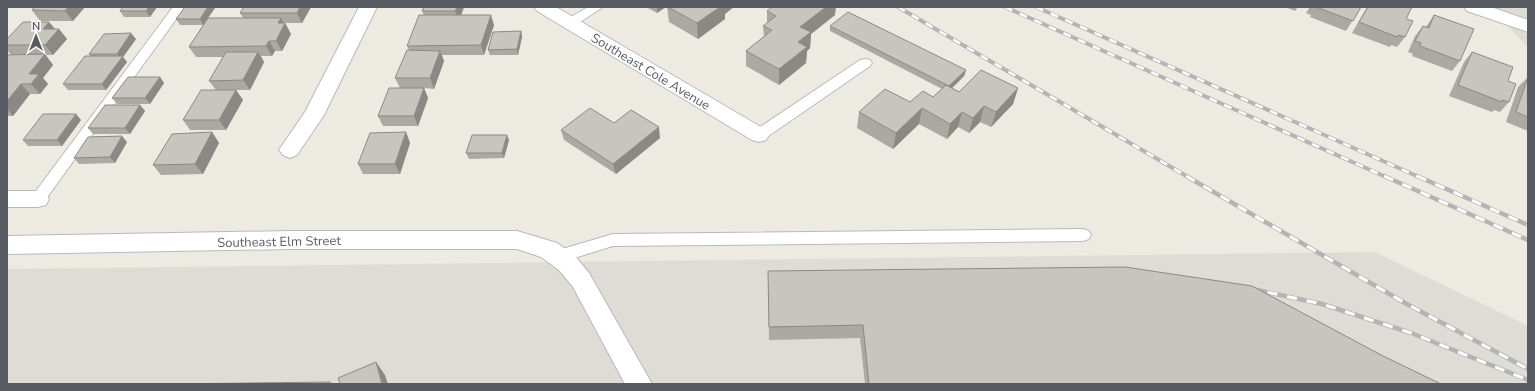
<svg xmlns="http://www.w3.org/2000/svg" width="1535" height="391" font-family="'Nunito Sans',sans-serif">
<rect width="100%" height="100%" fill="#edebe1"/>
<!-- industrial -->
<path fill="#dedcd5" d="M1491,7H1528V48L1520,39Z
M1375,252L1528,326V384H7V269Z"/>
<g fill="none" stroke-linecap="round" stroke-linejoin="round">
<!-- service casing -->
<g stroke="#b6b9be" stroke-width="2">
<path id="service" d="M173,7H185L43,203L38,205L33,203L30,199L33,195Z
M588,7H603L574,26H566L564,23L566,20Z
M865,59L870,60L872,63L870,66L764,139L759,140L754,139L752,135L754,131L860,60Z
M1083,229L1089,231L1091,235L1089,239L1083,241L613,246L558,263L552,262L550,257L552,252L613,234Z"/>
</g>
<!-- minor casing -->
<g stroke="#b6b9be" stroke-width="2">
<path id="minor" d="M359,7H377L324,115L297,155L290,158L283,155L279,150L305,112Z
M534,7H556L766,130L769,135L766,140L759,142L752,140L537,11Z
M1464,7H1491L1528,20V32L1467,11Z
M7,191H38L46,193L49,199L46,205L38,207H7Z"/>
</g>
<!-- tertiary casing -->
<g stroke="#b6b9be" stroke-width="2">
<path id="tertiary" d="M290,231H517L557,243L575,256L589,273L652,384H625L573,287L559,270L541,257L517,249H290L7,254V236Z"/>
</g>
<!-- service -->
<use href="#service" fill="#fff" fill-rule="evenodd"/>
<!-- minor -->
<use href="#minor" fill="#fff" fill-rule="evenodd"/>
<!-- tertiary -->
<use href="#tertiary" fill="#fff" fill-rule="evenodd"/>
<!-- rail-far1 casing -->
<g stroke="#b3b4b4" stroke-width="4">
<path id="rail-far1" d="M898,7L1188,177
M1005,7L1386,177
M1036,7L1419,177"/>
</g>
<!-- rail casing -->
<g stroke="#b3b4b4" stroke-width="4.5">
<path id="rail" d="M1186,176L1405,303L1528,369
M1384,176L1528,240
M1417,176L1528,225
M1248,288L1322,304L1411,333L1528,380"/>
</g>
<!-- rail-far1 -->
<use href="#rail-far1" stroke="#fff" stroke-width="2.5" stroke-dasharray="8" stroke-linecap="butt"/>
<!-- rail -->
<use href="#rail" stroke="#fff" stroke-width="3" stroke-dasharray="10" stroke-linecap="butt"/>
</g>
<!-- wall -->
<path fill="#aca9a3" d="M85,7L73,21H40L32,10Z
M157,7L150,17H124L120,11Z
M185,7H215V8L208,18H243L240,13L244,7H311L302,23H284H285L291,34L282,51H275L272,56H261L264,62L250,90H236L243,100L226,130H190L183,120L216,90L209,81L223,57H196L189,47L203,25H180L176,19Z
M424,7H464L461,15L494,25L484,55H442L444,61L434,89L424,88L428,98L418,126H383L378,116L400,88L395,78L409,50L407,46L424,15L422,11Z
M646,7H666L657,13Z
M667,7L725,14V19L698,39L669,22Z
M1285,7H1298L1295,11Z
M1310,7H1361L1346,31L1310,17L1311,15L1306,13Z
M1367,7H1412L1406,19L1405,37L1397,47L1391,45L1390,47L1352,33Z
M767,11L835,15L811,34L810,48L807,51L806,63L779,85L746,66V51L764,37L763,26L767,23Z
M1434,15L1460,61L1452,71L1412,56L1413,54L1408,52L1415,36L1423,26L1426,27Z
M830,26L966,70L964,76L952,88L959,92L1018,88L1013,104L991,127L980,122L969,133L958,127L947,139L919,124L893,149L857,128L859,112L910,102L933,97L942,89L830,31Z
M55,29H59L67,39L53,55H45L53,65L43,78L48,84L40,94H30L13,116H7V55H11L7,50V39Z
M521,31L522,37L518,55H490L488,50Z
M136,39L123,57L127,62L106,90H68L63,84L90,56L89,54Z
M1472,52L1508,81L1509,102L1500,112L1494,110L1492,112L1449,96L1464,62Z
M160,77L164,83L150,104H117L112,98Z
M1528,77V131L1506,122L1518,87Z
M140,105L145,111L130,134H93L88,128Z
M76,114L81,120L62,146H28L23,140Z
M614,123L660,138L616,174L564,140L561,130Z
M212,132L219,143L203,174L161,175L153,165Z
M406,132L410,143L400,174H363L358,164Z
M509,140L504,158L469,159L466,153Z
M127,142L115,163L79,164L74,158Z
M768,271L1383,356L1441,384H865L860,338L769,340Z"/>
<!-- shaded-wall -->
<path fill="#8c8985" d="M68,7H85L73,21L65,11Z
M149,7H157L150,17L146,11Z
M208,7H215V8L203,25L200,19Z
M300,7H311L302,23L297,13Z
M457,7H464L459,21L455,11Z
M657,7H666L657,13Z
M720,7H734L725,14V19L698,39L697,23Z
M826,7H836L835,15L811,34L810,48L807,51L806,63L779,85V69L798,42L800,27Z
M491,15L494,25L484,55L481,45Z
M281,18L285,25V23L291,34L282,51L276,41L278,23Z
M49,22L57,31L59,29L67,39L53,55L45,45L43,29Z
M521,31L522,37L518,55L517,49Z
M131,33L136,39L123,57L127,62L106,90L102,84L120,59L117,54Z
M269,41L275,51L272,56L266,46Z
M440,51L444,61L434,89L430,78Z
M258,52L264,62L250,90L243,80Z
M45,54L53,65L43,78L48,84L40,94L31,84L29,74Z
M966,70L964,76L948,92L949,86Z
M160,77L164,83L150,104L145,98Z
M21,84L30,94L13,116L7,109V101Z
M424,88L428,98L418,126L414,116Z
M1018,88L1013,104L991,127L996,112Z
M236,90L243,100L226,130L219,120Z
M140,105L145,111L130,134L125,128Z
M984,106L980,122L969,133L973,118Z
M922,108L919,124L893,149L896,133Z
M962,112L958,127L947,139L950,124Z
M76,114L81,120L62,146L57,140Z
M659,127L660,138L616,174L613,164Z
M212,132L219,143L203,174L195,164Z
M406,132L410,143L400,174L395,164Z
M507,135L509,140L504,158L502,153Z
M122,136L127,142L115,163L110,157Z
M376,362L385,375L388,384H382Z"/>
<!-- building -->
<path fill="#c8c4be" stroke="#8c8985" d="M35,7H68L65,11L32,10Z
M123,7H149L146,11H120Z
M185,7H208L200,19H176Z
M244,7H300L297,13H240Z
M424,7H457L455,11H422Z
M668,7H720L697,23Z
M772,7H826L800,27L811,32L798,42L807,47L779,69L746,51L772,30L763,26L776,16L767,11Z
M1316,7H1361L1353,21Z
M1368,7H1412L1406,19L1413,21L1405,37L1398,35L1397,37L1359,22Z
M848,12L966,70L949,86L830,26Z
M419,15H491L481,45L407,46Z
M1434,15L1474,29L1460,61L1420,46L1421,43L1415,41L1423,26L1429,28Z
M208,18H281L278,23H285L276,41H269L266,46L189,47Z
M23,22H49L43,29H59L45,45H7V39Z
M521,31L517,49L488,50L493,32Z
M131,33L117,54H89L104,34Z
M407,50L440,51L430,78H395Z
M226,52H258L243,80L209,81Z
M1472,52L1513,67L1508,81L1516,84L1509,102L1502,100V102L1458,85Z
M45,54L29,74H39L31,84H21L7,101V55Z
M85,56H123L102,84H63Z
M981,70L1018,88L996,112L984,106L973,118L962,112L950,124L922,108L896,133L859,112L885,89L910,102L923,91L933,97L946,85L959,92Z
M128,77H160L145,98H112Z
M1528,77V117L1516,112Z
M389,88H424L414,116H378Z
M201,90H236L219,120H183Z
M105,105H140L125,128H88Z
M590,108L614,123L631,110L659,127L613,164L561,130Z
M43,114H76L57,140H23Z
M212,132L195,164L153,165L172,134Z
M406,132L395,164H358L370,133Z
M472,135H507L502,153H466Z
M122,136L110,157L74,158L88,137Z
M1125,267L1252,286L1383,356L1441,384H869L863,325L769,327L768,271Z
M376,362L382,384H337L340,383L338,378Z
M330,382L331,384H168Z"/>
<g text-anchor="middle" stroke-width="3.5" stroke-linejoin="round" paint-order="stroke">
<!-- street labels -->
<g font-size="13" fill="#595d63" stroke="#fff">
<text transform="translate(651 71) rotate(31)" y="5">Southeast Cole Avenue</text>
<text transform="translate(279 241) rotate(-1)" y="5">Southeast Elm Street</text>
</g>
</g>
<!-- border -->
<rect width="1535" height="391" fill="none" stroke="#595d63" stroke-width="16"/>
<!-- north arrow -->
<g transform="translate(36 36)" stroke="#ffffff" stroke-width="3" paint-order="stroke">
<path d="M0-3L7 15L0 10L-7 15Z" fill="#595d63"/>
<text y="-6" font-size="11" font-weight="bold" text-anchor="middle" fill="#595d63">N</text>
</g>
</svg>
